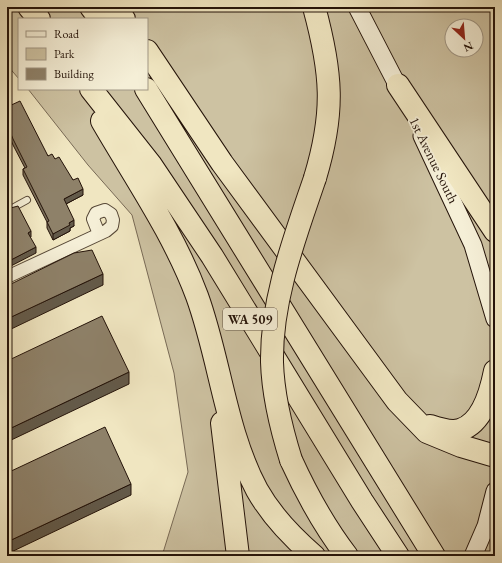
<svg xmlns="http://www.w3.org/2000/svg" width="502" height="563" font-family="'EB Garamond',serif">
<rect width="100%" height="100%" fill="#f0e6c1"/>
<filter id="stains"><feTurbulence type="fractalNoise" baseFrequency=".005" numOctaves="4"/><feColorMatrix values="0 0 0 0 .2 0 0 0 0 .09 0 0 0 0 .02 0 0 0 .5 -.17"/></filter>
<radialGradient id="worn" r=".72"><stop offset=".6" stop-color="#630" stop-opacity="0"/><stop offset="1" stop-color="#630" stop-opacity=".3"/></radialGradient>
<!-- green -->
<path fill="#cdc2a2" stroke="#786a56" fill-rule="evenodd" d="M7,7H495V556H162L188,472L174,373L132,215L88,165L28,89H147V19H19V79L7,65ZM452,26H476V50H452Z"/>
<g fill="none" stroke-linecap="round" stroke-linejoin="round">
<!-- service casing -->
<g stroke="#574837" stroke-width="8">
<path id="service" d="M7,211L27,200"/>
</g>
<!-- minor casing -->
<g stroke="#574837" stroke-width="14">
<path id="minor" d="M7,277L106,231L112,226L113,220L111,214L105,210L96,213L93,219L99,234"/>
</g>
<!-- secondary casing -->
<g stroke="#241309" stroke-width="19">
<path id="secondary" d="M357,7L403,96
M422,136L473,245L495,319
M473,556L486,526L495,491"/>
</g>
<!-- motorway casing -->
<g stroke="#241309" stroke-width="24">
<path id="motorway" d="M29,7L39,19
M91,7L100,19
M114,7L124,19
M314,7C332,73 335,112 315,178
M147,51L222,163L397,401L427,432L461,446L495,456
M398,85L495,231
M91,89L151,165L212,256L362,501L398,556
M146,89L434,556
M102,121C135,178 174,234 197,296C220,359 225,430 257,490C271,515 292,537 314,556
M222,423L238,556
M430,426C439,429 451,433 460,430C483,423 491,391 495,371
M291,460C307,495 324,526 347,556"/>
</g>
<!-- service -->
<use href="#service" stroke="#f5efd7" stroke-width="6"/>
<!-- minor -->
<use href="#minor" stroke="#f5efd7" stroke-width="12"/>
<!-- secondary -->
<use href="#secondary" stroke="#f5efd7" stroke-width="17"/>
<!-- motorway -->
<use href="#motorway" stroke="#f0e6c1" stroke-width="22"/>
<!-- motorway-bridge casing -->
<g stroke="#241309" stroke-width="24" stroke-linecap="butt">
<path id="motorway-bridge" d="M291,460C281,428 273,396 272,362C271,299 295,237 315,178"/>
</g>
<!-- motorway-bridge -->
<use href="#motorway-bridge" stroke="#f0e6c1" stroke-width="22"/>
</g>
<!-- wall -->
<path fill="#7a6f5a" stroke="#241309" d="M7,107L48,156L55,159L73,180L83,195L66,204L74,226L70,228V231L53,240L47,228V222L23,175V169L25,168L13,145L7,130Z"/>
<!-- shaded-wall -->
<path fill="#635a4a" stroke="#241309" d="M83,189V195L64,205V199Z
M10,198V204L7,206V200Z
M74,220V226L70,228V231L53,240V234L69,223Z
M31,231V237L28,239V233Z
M36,247V253L7,268V262Z
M103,274V285L7,331V319Z
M129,372V384L7,442V430Z
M131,484V495L7,554V542Z"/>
<!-- building -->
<path fill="#8e8169" stroke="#241309" d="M20,101L48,156L52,154L55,159L59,157L73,180L78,178L83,189L64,199L74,220L69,223L70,225L53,234L47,222L49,221L23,169L27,167L13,139L7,124V107Z
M7,193L10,198L7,200Z
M18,206L31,231L28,233L36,247L7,262V209Z
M92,250L103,274L7,319V286L74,253Z
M102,316L129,372L7,430V361Z
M105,427L131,484L7,542V473Z"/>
<g text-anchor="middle" stroke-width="3.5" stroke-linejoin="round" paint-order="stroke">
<!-- shield labels -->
<rect fill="#f5efd7" stroke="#635547" stroke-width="1" x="223" y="308" width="54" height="22" rx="3"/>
<g font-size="13" font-weight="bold" fill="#241309">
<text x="250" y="324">WA 509</text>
</g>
<!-- street labels -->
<g font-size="14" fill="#241309" stroke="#f5efd7">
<text transform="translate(434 160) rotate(64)" y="5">1st Avenue South</text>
</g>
</g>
<!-- margin -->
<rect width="502" height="563" fill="none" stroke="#f0e6c1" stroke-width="24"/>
<rect x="8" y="8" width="486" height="547" fill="none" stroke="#241309" stroke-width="2"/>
<rect x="12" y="12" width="478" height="539" fill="none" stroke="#241309"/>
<!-- legend -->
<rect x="18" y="18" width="130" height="72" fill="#f5efd7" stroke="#a19785"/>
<rect x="26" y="31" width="20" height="6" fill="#f5efd7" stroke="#a19785"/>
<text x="54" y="38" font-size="12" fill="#241309">Road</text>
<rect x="26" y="48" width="20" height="12" fill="#cdc2a2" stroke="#a19785"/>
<text x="54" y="58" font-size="12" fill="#241309">Park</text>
<rect x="26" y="68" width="20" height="12" fill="#8e8169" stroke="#a19785"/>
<text x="54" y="78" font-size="12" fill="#241309">Building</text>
<!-- north arrow -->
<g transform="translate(464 38) rotate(154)"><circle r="19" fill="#f5efd7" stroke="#a19785"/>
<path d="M0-3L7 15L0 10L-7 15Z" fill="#8f2418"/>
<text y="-6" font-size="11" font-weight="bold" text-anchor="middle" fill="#241309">N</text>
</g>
<rect width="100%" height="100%" filter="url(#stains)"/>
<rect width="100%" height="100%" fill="url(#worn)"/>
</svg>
